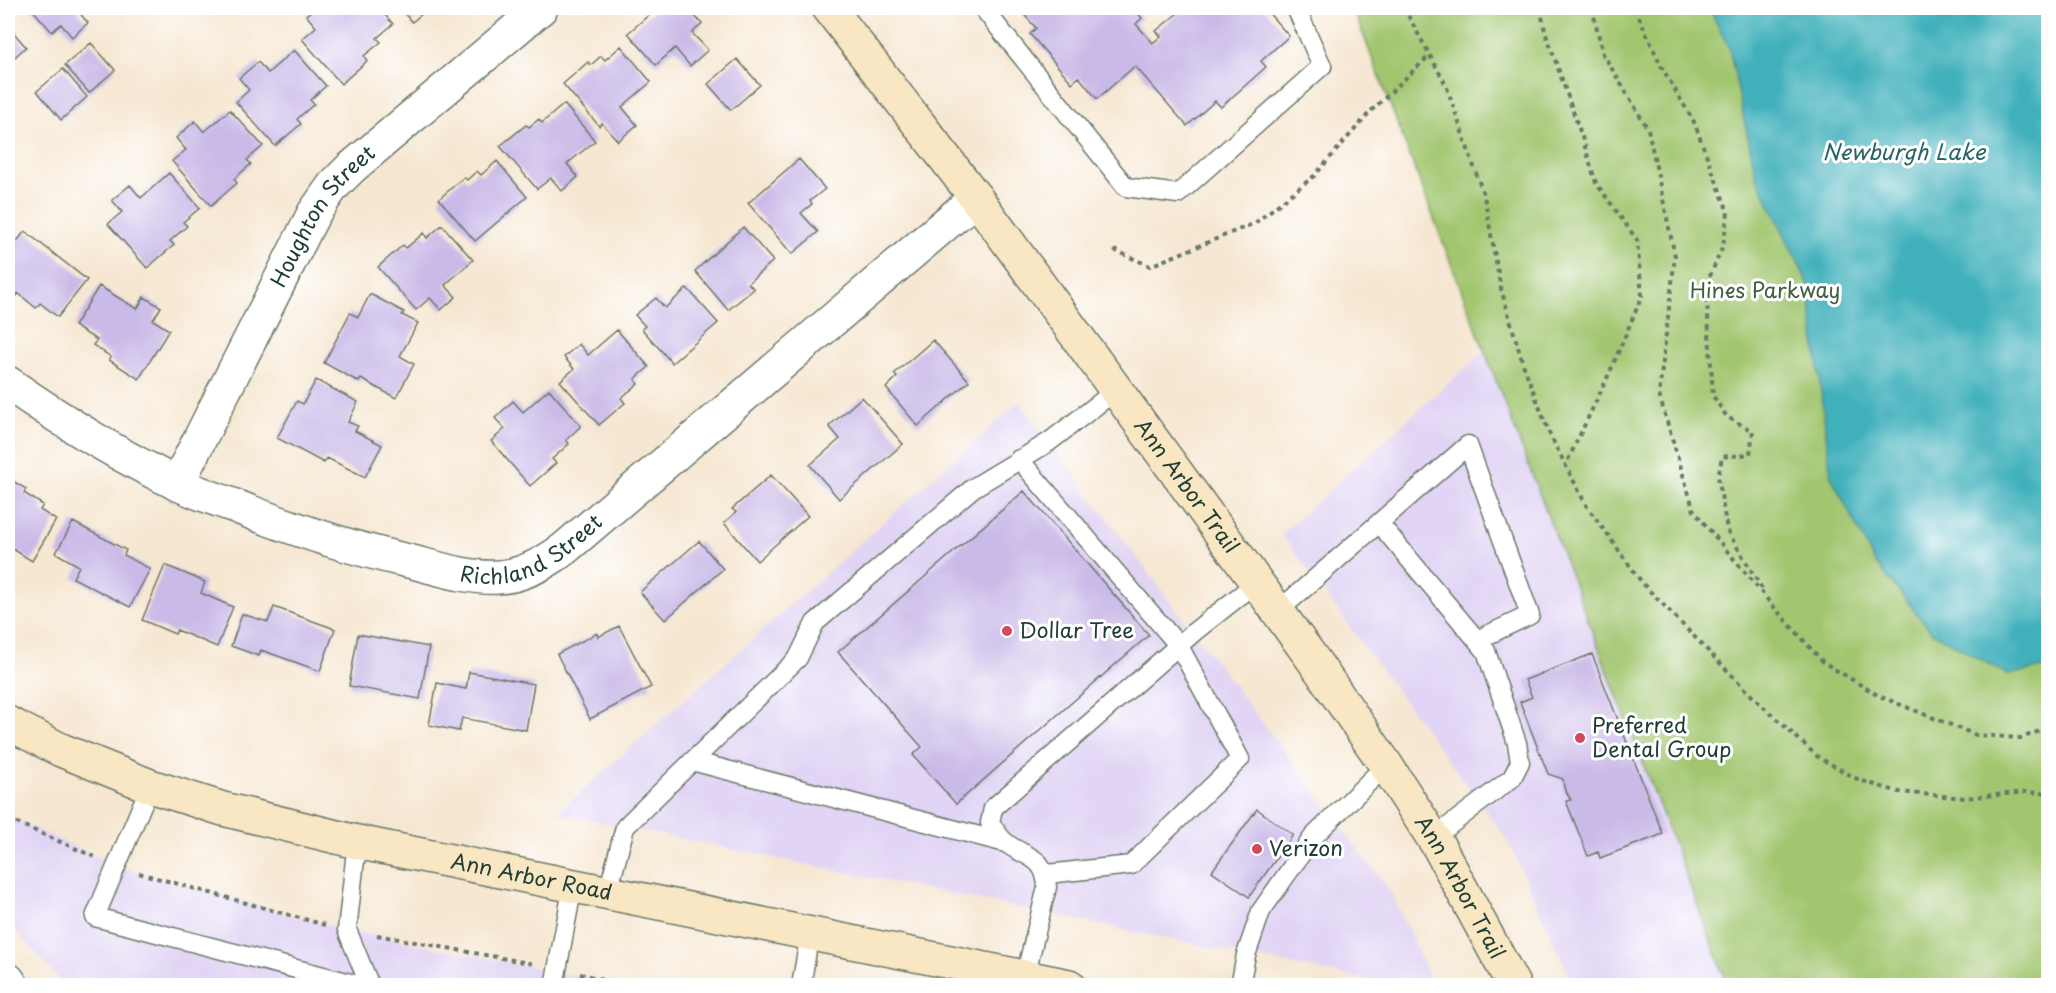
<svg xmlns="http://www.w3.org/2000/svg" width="2056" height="993" font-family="'Playpen Sans',sans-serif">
<rect width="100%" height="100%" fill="#fff"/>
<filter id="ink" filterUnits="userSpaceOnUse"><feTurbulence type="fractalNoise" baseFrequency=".0167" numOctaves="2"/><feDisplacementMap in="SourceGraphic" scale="12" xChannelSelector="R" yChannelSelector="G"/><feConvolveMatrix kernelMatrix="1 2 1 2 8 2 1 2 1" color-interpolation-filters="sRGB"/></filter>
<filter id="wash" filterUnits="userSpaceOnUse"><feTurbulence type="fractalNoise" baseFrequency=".008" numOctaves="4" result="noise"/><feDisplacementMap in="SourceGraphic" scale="24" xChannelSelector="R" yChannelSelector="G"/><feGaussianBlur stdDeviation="1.35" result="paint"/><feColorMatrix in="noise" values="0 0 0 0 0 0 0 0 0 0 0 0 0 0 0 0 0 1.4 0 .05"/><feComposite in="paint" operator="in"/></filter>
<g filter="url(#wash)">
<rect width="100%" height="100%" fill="#f6e7d2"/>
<!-- built -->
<path fill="#e1d4f4" d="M1484,351L1728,985H1573L1508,841L1281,534Z
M1019,402L1391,892L1433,985H1391L557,813Z
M8,816L117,866L347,930L622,985H64L8,922Z"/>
<!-- green -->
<path fill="#a2c670" stroke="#608252" stroke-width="1.5" d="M1353,8H2048V985H1728Z"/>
<!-- water -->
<path fill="#40b0bb" stroke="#307678" stroke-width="1.5" d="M1709,8H2048V667L2008,675L1932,632L1874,561L1831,476L1808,283L1756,176L1729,48Z"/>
<g id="blocks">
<!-- building -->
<path fill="#cabae8" d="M31,8H79L77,10L88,23L72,37L61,24L52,32Z
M315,8H332L334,10L337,8H379L393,24L377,38L381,42L364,56L367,61L341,84L302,39L316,27L306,15Z
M399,8H429L412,22Z
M657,8H688L702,24L692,33L708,50L690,66L675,48L656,65L628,33Z
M1018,8H1133L1142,18L1136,24L1153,43L1161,36L1156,31L1184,8H1264L1289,36L1261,61L1266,67L1221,107L1215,101L1187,126L1135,66L1097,99L1079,77L1072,83L1030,34L1036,28Z
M8,26L26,47L8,63Z
M91,43L115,70L89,93L65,65Z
M621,46L651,82L622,107L637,125L618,141L602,123L599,126L563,84L588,62L591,65L601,56L605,60Z
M294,50L326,86L310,100L314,104L297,119L301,124L275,146L236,102L249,90L239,78L258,62L268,73Z
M737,59L760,85L731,110L708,84Z
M63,69L87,97L61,120L37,91Z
M564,104L595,141L567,164L578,177L562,191L551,178L537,189L500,146L526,125L529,127L539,119L542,123Z
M230,110L263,146L247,160L251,164L234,179L237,183L211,206L172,161L186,150L176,138L195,121L204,132Z
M799,159L825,189L810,201L812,204L801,213L818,232L792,254L748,203Z
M497,161L527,197L475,241L439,199L464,177L467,180L477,171L481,175Z
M169,173L200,208L183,222L187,226L170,241L174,245L147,268L108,224L122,212L112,200L130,185L141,198Z
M442,225L473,260L445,285L456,297L441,310L430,298L416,310L378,267L403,245L406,248L424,233L427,238Z
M743,227L773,261L748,283L754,289L728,310L695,271Z
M25,231L87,280L58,317L40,303L36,308L18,293L17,296L8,289V253Z
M99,286L137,309L144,297L161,307L153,320L169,330L139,379L109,360L111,357L93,345L97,340L74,326Z
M687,288L718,323L672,363L642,329L645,326L635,315L656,298L665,308Z
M370,294L404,312L402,315L418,323L400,356L414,364L396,398L361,379L359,382L324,363L350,313L358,317Z
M617,330L649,367L635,379L638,384L621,398L625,403L599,425L560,381L574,369L564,357L579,344L588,355Z
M933,340L969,381L918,426L886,388L897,377L894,374Z
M316,380L358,402L348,422L358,426L355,431L382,445L365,477L327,458L324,463L277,438L297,401L303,404Z
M549,389L581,426L566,440L569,444L552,459L556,463L530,486L491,441L505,429L495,418L513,401L523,412Z
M862,397L903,444L839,499L810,465L840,439L829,426Z
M771,475L808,516L757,561L724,523L736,512L732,509Z
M8,478L26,489L24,493L43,505L40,510L56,520L32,561L8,546Z
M1024,491L1149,635L956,804L913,755L922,747L838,652Z
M73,522L126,550L124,555L150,569L130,607L73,578L79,566L56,553Z
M699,541L723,569L665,620L640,592Z
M165,565L205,582L201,593L233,607L217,647L177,630L175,634L142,620Z
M274,607L335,629L320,671L261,650L259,656L231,646L242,614L268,622Z
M619,626L651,687L590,719L557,654L597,633L598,637Z
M358,634L429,647L420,699L349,686Z
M1592,654L1663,834L1600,858L1598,852L1588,856L1566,801L1571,800L1564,788L1563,779L1548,774L1520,702L1532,697L1525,680Z
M469,672L534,684L526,730L462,718L459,731L429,725L437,683L466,689Z
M1257,809L1293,835L1249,897L1212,871Z"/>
</g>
</g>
<g filter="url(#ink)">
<use href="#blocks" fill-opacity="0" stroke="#6a786b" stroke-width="1.5"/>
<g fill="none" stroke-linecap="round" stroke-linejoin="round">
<!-- lane casing -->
<g stroke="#6a786b" stroke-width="21">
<path id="lane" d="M983,8L1126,187L1178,194L1322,66L1296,8
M1019,459L1179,646L1240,759L1131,865L1047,874
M1379,523L1486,651L1517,743L1520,762L1512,778L1433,838
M1277,612L1468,445L1530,615L1477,640
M692,761L1006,843
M150,786L95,917L362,986
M357,842L347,930L370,986
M608,892L625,827L798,658L815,623L973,488L1049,442L1115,391
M1025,977L1047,887C1045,854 1024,858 1005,842C999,837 995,829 990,823L993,808L1194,632L1256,583
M554,986L573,885
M801,986L810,933
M1240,986L1246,955L1261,911L1313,837L1386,765"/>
</g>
<!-- street casing -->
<g stroke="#6a786b" stroke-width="36">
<g id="street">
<path id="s1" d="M8,383C61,420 117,455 176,483C195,492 215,499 235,506C290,528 347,547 404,560C435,567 467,579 498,577C523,576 545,563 564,549L976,198"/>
<path id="s2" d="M177,484L314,213L333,186L351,168L541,8"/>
<path d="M8,980L12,986"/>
</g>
</g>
<!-- secondary casing -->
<g stroke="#6a786b" stroke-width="36">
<g id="secondary">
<path id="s3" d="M829,8L976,198L1314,661L1386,765L1439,847L1514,986"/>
<path id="s4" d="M8,723L61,750L150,786L223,809L357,842L1069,986"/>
</g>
</g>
<!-- path -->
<path stroke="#6a786b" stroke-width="4" stroke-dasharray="4.5 4.5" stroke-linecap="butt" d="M1404,8L1446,85L1484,196L1501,289L1523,364L1550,435L1586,505L1643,584L1754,698L1818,757L1859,780L1899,792L1965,798L2026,792L2048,793
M1540,8L1545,31L1582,137L1596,183L1637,240L1642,296L1609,374L1565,466
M1592,8L1603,54L1648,129L1675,256L1659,395L1694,511L1772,605L1823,662L1879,696L1976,735L2021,738L2048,728
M1635,8L1661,66L1694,122L1728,212L1723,246L1706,285L1713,396L1727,417L1753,431L1750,454L1722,457L1718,477L1727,530L1764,592
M1114,250L1150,266L1255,223L1314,176L1371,111L1430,55
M8,819L95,857
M139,873L325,925
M377,935L534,964
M580,974L632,986"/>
<!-- lane -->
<use href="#lane" stroke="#fff" stroke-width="18"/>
<!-- street -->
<use href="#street" stroke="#fff" stroke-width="33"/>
<!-- secondary -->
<use href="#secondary" stroke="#f9e7c3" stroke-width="33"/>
</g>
</g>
<!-- markers -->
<g fill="#d1495b" stroke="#fff" stroke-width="2">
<circle cx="1007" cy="631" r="6"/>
<circle cx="1580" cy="738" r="6"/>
<circle cx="1257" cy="849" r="6"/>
</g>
<g text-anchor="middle" stroke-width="6" stroke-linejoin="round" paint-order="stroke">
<!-- street labels -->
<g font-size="21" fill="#1f3d34" stroke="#fff">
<text dy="7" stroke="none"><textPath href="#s2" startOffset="306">Houghton Street</textPath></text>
<text dy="7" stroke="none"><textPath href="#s3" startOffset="597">Ann Arbor Trail</textPath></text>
<text dy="7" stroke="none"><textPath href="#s1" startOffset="573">Richland Street</textPath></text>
<text dy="7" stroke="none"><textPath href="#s4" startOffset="548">Ann Arbor Road</textPath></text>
<text dy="7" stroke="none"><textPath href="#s3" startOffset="1083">Ann Arbor Trail</textPath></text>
</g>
<!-- park labels -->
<g font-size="21" fill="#405f43" stroke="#fff">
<text x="1765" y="298">Hines Parkway</text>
</g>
<!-- poi labels -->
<g font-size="21" fill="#1f3d34" stroke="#fff" text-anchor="start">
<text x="1019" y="638">Dollar Tree</text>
<text x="1592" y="733">Preferred<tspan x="1592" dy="24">Dental Group</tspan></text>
<text x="1269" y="856">Verizon</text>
</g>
<!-- water labels -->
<g font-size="22" font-style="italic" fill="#2b6563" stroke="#fff">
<text x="1904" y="160">Newburgh Lake</text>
</g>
</g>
<!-- margin -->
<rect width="2056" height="993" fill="none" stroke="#fff" stroke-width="30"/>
</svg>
